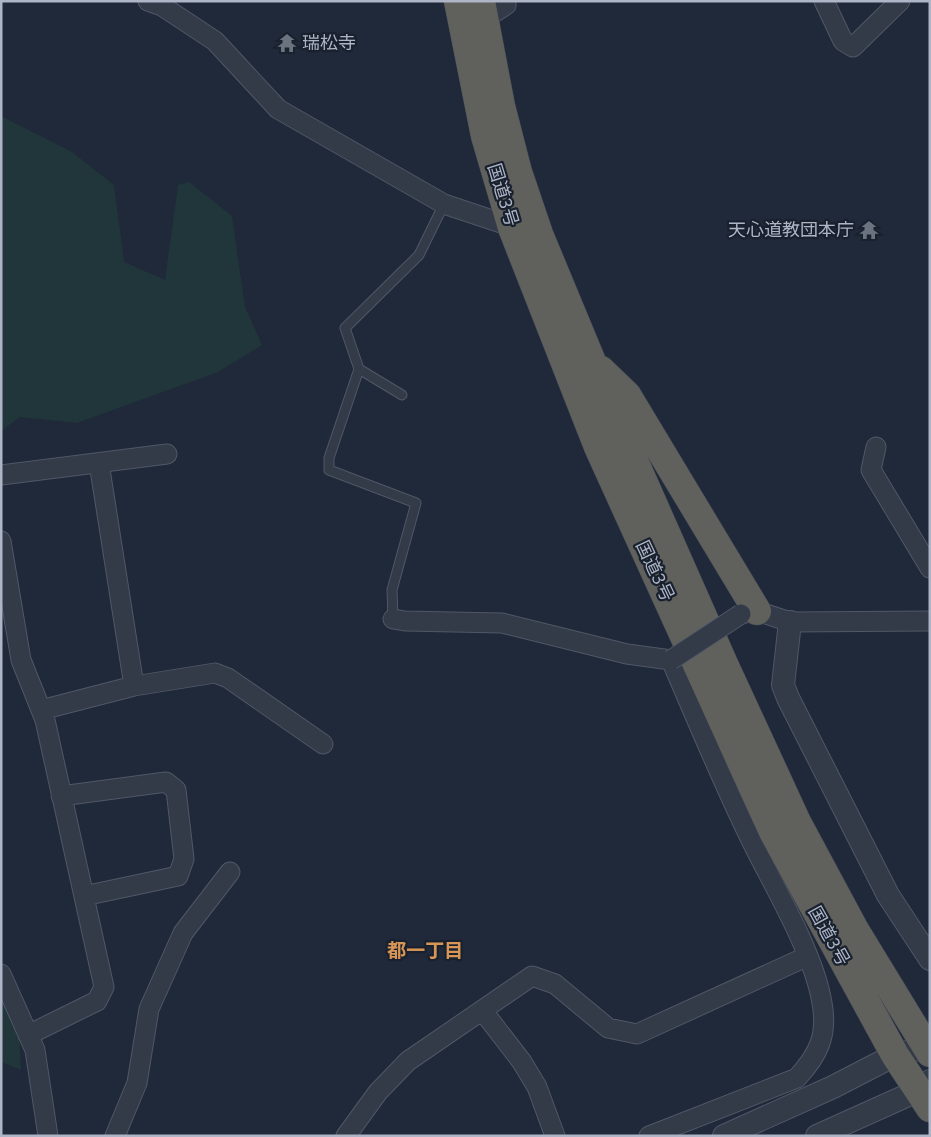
<svg xmlns="http://www.w3.org/2000/svg" width="931" height="1137" font-family="'IBM Plex Sans','Noto Sans JP',sans-serif">
<rect width="100%" height="100%" fill="#1f2939"/>
<!-- green -->
<path fill="#21363a" d="M1,116L72,152L114,185L124,262L165,280L178,185L189,182L232,216L245,307L262,345L218,372L77,423L20,417L1,431Z
M1,996L19,1036L21,1070L1,1062Z"/>
<g fill="none" stroke-linecap="round" stroke-linejoin="round">
<!-- service casing -->
<g stroke="#505867" stroke-width="11">
<path id="service" d="M359,369L329,458V470L416,503L392,590L393,619
M402,395L359,369L345,328L419,255L444,204"/>
</g>
<!-- minor casing -->
<g stroke="#505867" stroke-width="21">
<path id="minor" d="M148,1L162,6L215,41L278,109L444,204L519,229
M824,1L843,41L853,47L900,1
M484,19L506,5L505,1
M876,447L871,470L930,568
M99,463L134,686
M1,475L167,454
M1,541L21,660L45,720L104,987L97,1001L28,1035
M746,613L757,611L790,622L930,621
M393,619L405,621L502,623L627,654L671,660C697,720 722,781 751,840C774,887 814,953 822,1003C828,1036 818,1055 797,1078L649,1136
M41,710L134,686L215,673L228,678L323,744
M61,796L166,782L176,790L184,859L178,876L84,896
M1,974L35,1050L48,1136
M482,1010L522,1062L537,1087L555,1136
M115,1136L137,1083L149,1009L183,933L230,872
M346,1136L378,1092L408,1061L532,976L555,984L608,1028L637,1034L808,956"/>
</g>
<!-- tertiary casing -->
<g stroke="#505867" stroke-width="24">
<path id="tertiary" d="M790,622L783,685L788,698L888,895L930,959
M724,1136L833,1087L895,1055L926,1047
M817,1136L917,1091L930,1081"/>
</g>
<!-- trunk casing -->
<g stroke="#3e4554" stroke-width="29">
<path id="trunk" d="M458,1L485,136L512,228L598,447L773,832L895,1055L930,1108
M481,1L501,106L518,172L539,234L617,422L724,664L797,822L855,930L930,1053
M601,370L627,395L757,611"/>
</g>
<!-- service -->
<use href="#service" stroke="#333b49" stroke-width="9"/>
<!-- minor -->
<use href="#minor" stroke="#333b49" stroke-width="19"/>
<!-- tertiary -->
<use href="#tertiary" stroke="#333b49" stroke-width="22"/>
<!-- trunk -->
<use href="#trunk" stroke="#60605c" stroke-width="28"/>
<!-- minor-bridge casing -->
<g stroke="#505867" stroke-width="21" stroke-linecap="butt">
<path id="minor-bridge" d="M671,660L741,614"/>
</g>
<!-- minor-bridge -->
<use href="#minor-bridge" stroke="#333b49" stroke-width="19"/>
</g>
<!-- icons -->
<defs>
<g id="temple-bare" transform="scale(1.5)"><path d="M0-6L5-2H3V0L6.5 2.5H4V6H1.5V3h-3V6H-4V2.5H-6.5L-3 0V-2H-5Z" fill="#6b7280" stroke="#19202e" stroke-width="2.5" paint-order="stroke"/></g>
</defs>
<g fill-rule="evenodd">
<use href="#temple-bare" x="287" y="43"/>
<use href="#temple-bare" x="869" y="230"/>
</g>
<g text-anchor="middle" stroke-width="4.5" stroke-linejoin="round" paint-order="stroke">
<!-- poi labels -->
<g font-size="18" fill="#adb5c6" stroke="#19202e" text-anchor="start">
<text x="302" y="49">瑞松寺</text>
<text x="854" y="236" text-anchor="end">天心道教団本庁</text>
</g>
<!-- street labels -->
<g font-size="18" fill="#adb5c6" stroke="#19202e">
<text transform="translate(503 195) rotate(73)" y="6">国道3号</text>
<text transform="translate(655 571) rotate(65)" y="6">国道3号</text>
<text transform="translate(829 936) rotate(61)" y="6">国道3号</text>
</g>
<!-- neighbourhood labels -->
<g font-size="19" font-weight="bold" fill="#d89656" stroke="#19202e">
<text x="425" y="957">都一丁目</text>
</g>
</g>
<!-- border -->
<rect width="931" height="1137" fill="none" stroke="#adb5c6" stroke-width="5"/>
</svg>
